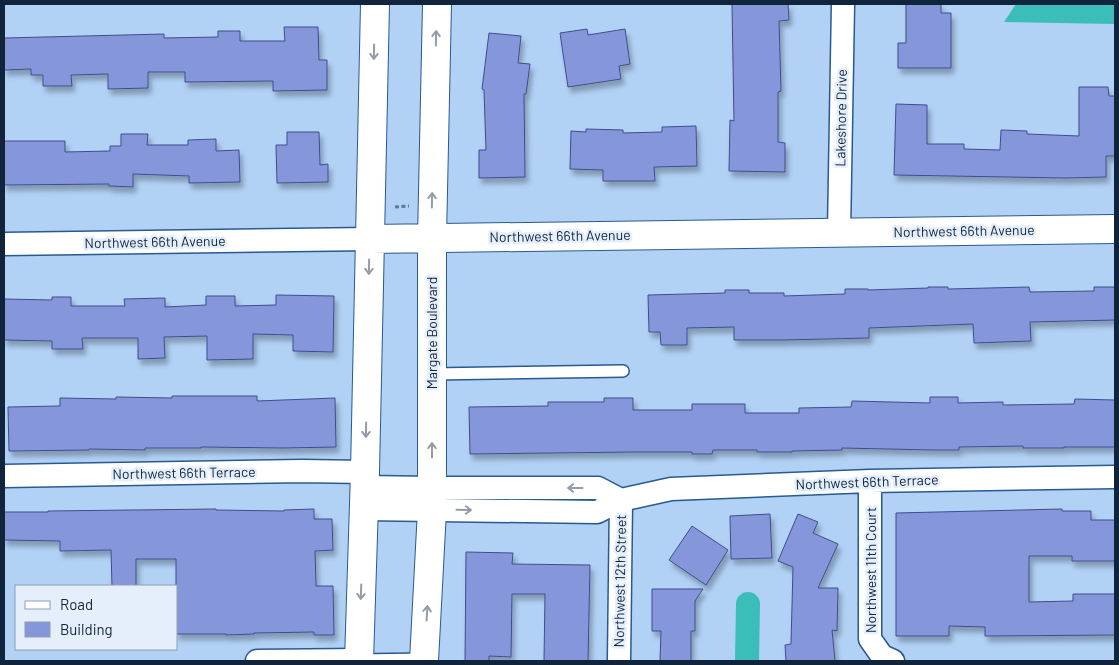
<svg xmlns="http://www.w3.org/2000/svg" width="1119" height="665" font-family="Barlow,sans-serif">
<defs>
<filter id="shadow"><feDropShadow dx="3" dy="5.5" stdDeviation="2.5" flood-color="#0004"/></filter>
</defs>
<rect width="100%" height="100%" fill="#b1d1f5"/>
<!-- water -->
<path fill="#3bbeba" d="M1016,4H1115V24L1004,22Z"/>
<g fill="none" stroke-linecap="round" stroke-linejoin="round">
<!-- canal -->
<path stroke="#3bbeba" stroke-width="24" d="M747,661L748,604"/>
</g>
<!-- building -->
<path fill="#8597da" stroke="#404d8a" filter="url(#shadow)" d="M732,4H788L789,20L779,21L781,91L778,92V142L785,143V172L729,171L730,120L734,121Z
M906,4H941V13H951V68H898V43H906Z
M284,27H318L319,60H327V90L273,91V81L185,82V72H148V88L108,89V74L71,75L72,86H43V75H31V69L4,70V38L164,34V38L218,37V31H240V41H285Z
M587,29L588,35L625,29L630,64L619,66L621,79L568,87L560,33Z
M489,33L521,36L518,63L530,64L526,94H524L525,177L479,178V150H486L484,90L482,89Z
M1079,87H1108L1109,96H1115V156H1106V177L1065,178L894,175L896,104L927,105V144H964V149L1000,150L1001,130L1027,131V134L1079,136Z
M696,126L697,166L654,167L655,181H603V170L570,169L571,131L586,132V129L623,130V133L662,132V127Z
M287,132H319L320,165L328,164V182L277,183L276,145H287Z
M121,134H148L147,145H188V140L216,139V151L239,150L240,182L189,183V176L133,174V187L109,186V184L4,185V141H65V152L110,151V146H121Z
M928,287H948V289L1029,287L1030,292L1094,291V287H1115V320L1030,322L1031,341L974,343L973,324L869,328V338L783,340H734V327L687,328V345H661L660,332H649L648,295L725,293V290H749V293H784V296L845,294V289H868V290L928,288Z
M276,295L334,296L333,352L293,351V335L253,334V359L207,360V336L164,337L165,358L138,359V338H82L83,349H52V341L4,340V299L52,300V297H71V306H125L124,299L165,298V307L206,305V296H235V306L276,305Z
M172,396H257V401L335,398L336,447L283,448L201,447V448H145V450L89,449V450L9,451L8,407L60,406V398L116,399V397L172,398Z
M930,397H958V403L1003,402V405L1074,404L1075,399L1115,400V447H1064V448H1023V446L959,447V450H933L842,448V450L792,451V452H757V450H713L712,454H692V452H634L470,454L469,407L548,406V402H604V398H633V410H692V404H745V413H799V408L851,407L852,401L930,403Z
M216,509V510L284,511V510L314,509V519H332L333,550L315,551L316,586H333L334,635H314V632L254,633V634L226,635V634H176V559H136V586H112L111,550L60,551V541L4,540V512H48V511Z
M1062,509V511H1091V520H1115V561H1072V556H1029V602L1073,601V594H1115V635L985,636V627L949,626V636H896V513Z
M770,514L772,558L731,559L730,516Z
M798,514L818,522L813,533L838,544L818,588H838L837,631L832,630L835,661H786L785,645L791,644L793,567L778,561Z
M692,526L728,550L706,585L669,560Z
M466,552L513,553L512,564L590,565L588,661H544L545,594H512L511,657L489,656V661H465Z
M652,589H703L695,601V631H691V661H660L661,631H652Z"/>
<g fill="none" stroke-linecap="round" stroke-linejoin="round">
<!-- service casing -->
<g stroke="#295a8f" stroke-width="14">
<path id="service" d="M432,374L623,371
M359,660L425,659"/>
</g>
<!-- minor casing -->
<g stroke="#295a8f" stroke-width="25">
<path id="minor" d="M839,232L843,4
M4,244L370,239
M4,476L302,471L365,472
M870,481V639L882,656L893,661
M364,487L432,488H598L621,500
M363,509L597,512L621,500L671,489L870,481L1115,477
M257,661L359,660
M619,661L621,500"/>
</g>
<!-- tertiary casing -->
<g stroke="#295a8f" stroke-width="30">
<path id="tertiary" d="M370,239L1115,229
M359,661L365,472L375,4
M424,661L432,510V238L437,4"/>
</g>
<!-- path -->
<path stroke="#5e7895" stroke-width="3" stroke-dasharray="4 2.5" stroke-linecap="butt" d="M395,207L409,206"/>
<!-- service -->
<use href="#service" stroke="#fff" stroke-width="11"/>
<!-- minor -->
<use href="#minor" stroke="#fff" stroke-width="22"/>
<!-- tertiary -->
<use href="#tertiary" stroke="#fff" stroke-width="28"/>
</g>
<!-- one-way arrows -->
<defs><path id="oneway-shaft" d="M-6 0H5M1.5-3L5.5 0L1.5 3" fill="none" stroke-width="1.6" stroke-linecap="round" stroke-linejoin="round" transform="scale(1.25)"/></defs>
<g stroke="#939ca7">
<use href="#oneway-shaft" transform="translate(436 38) rotate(-89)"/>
<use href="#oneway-shaft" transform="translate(374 52) rotate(91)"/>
<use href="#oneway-shaft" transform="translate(432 200) rotate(-89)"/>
<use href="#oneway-shaft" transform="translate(369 267) rotate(91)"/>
<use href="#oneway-shaft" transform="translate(366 430) rotate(91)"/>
<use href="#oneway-shaft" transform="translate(432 450) rotate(-90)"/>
<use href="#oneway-shaft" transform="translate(575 488) rotate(180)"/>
<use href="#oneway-shaft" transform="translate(464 510) rotate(1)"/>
<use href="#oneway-shaft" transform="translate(361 592) rotate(92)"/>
<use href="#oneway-shaft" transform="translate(427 613) rotate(-87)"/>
</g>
<g text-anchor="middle" stroke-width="5" stroke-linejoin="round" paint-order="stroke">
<!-- street labels -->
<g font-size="14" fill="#10243b" stroke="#e5effc">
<text transform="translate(841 118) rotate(-89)" y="5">Lakeshore Drive</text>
<text transform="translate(964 231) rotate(-1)" y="5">Northwest 66th Avenue</text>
<text transform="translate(560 236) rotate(-1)" y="5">Northwest 66th Avenue</text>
<text transform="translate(155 242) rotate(-1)" y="5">Northwest 66th Avenue</text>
<text transform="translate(432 333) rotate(-90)" y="5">Margate Boulevard</text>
<text transform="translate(184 473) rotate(-1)" y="5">Northwest 66th Terrace</text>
<text transform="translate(867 482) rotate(-2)" y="5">Northwest 66th Terrace</text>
<text transform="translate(871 570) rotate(-90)" y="5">Northwest 11th Court</text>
<text transform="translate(620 581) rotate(-89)" y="5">Northwest 12th Street</text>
</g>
</g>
<!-- border -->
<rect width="1119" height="665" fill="none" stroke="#10243b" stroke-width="10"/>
<!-- legend -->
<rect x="15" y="585" width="162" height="65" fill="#e5effc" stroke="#909eaf"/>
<rect x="25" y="601" width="25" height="8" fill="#ffffff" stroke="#909eaf"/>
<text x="60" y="610" font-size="15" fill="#10243b">Road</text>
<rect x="25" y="622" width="25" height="15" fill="#8597da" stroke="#909eaf"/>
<text x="60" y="635" font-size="15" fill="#10243b">Building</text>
</svg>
